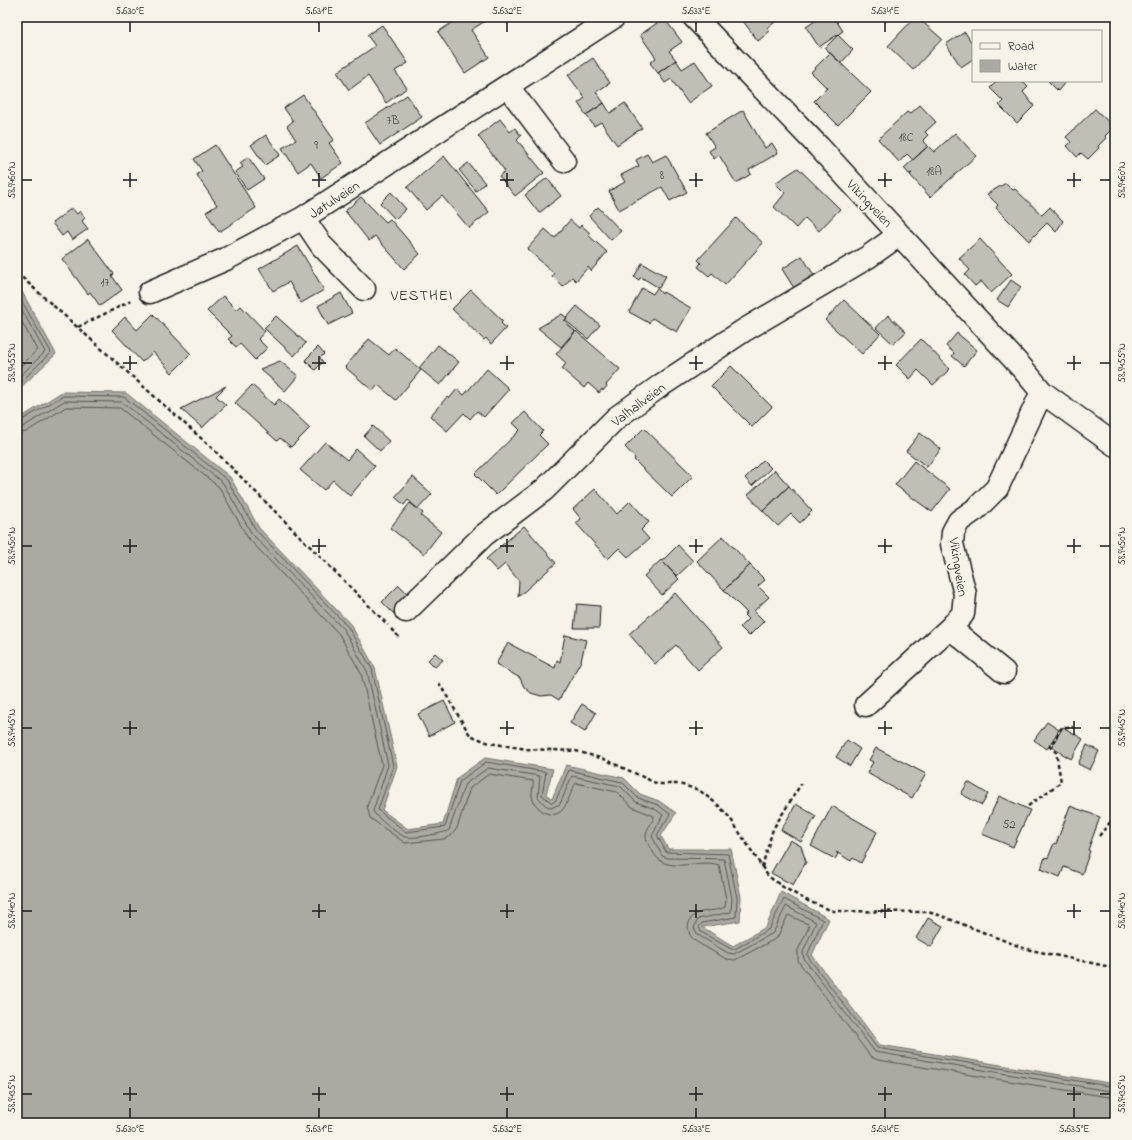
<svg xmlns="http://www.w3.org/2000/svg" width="1132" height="1140" font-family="'Indie Flower',sans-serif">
<rect width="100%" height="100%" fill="#f7f3e8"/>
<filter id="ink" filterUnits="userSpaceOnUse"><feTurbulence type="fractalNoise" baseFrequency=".025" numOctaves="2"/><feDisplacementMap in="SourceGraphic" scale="8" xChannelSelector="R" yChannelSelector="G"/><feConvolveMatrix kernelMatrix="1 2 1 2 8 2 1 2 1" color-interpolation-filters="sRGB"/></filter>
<g filter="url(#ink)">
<!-- water -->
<path fill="#aca9a2" stroke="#72716c" d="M17,289L21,290L56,354L17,391Z
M62,392L126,393L230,477L259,528L351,625L375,668L397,766L382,810L408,829L443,824L457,778L485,758L553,769L546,794L552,799L566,765L624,778L640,794L659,801L676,813L661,836L668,849H731L741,897L740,921L702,927L733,946L766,927L781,892L829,919L812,955L880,1045L1115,1084V1123H17V420Z"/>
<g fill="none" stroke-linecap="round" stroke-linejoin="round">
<!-- shore -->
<path stroke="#565452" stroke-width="1" d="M17,293L51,352L17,386
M17,301L45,352L17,379
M17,313L37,350L17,370
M17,423L63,396L124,397L227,480L256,530L348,627L372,669L393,766L378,810L406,832L445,827L460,781L486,762L546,772L542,795L552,803L556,800L569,770L622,782L638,798L658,805L670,814L657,835L666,852L728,854L737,898L736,917L702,923L699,927L701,932L731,949H735L769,929L784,899L823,920L808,953V957L877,1048L1115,1087
M17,428L23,427L64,401L122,402L223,483L252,534L344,630L367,671L388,765L373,811C376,818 398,834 405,837C411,839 443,834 449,830L465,784L488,768L540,776L538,797L545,805L551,808L560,804L572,776L620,786L636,802L655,809L663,815L652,836L662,856L668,858L724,859L732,898L731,912L698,919L694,928L698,935L728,953L734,954L773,933L786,906L816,922L803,952L804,959L875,1052L1115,1092
M17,434L26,432L66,407L120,408L219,487L248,538L339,634L361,673L382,765L367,806L370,818L405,843L444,839L451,836L457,828L470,788L489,774L533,781C534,787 530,793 533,800C535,805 541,811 546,813C566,821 568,794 576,783L617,792L632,807L654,816C653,823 646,828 646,836C646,841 649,846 652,850C665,878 697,857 719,865L726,899L725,907C712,914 690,906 688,928L690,935L695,941L726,959L735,960L777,938L788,915L808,924L809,927L798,950V961L871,1057L878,1060L1115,1098"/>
</g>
<!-- building -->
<path fill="#c0beb5" stroke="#1c1c1c" d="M458,17L490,18L471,30L489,57L465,73L438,32L459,18Z
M740,17H782L767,28L770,31L758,41Z
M821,17H834L843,31L819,47L806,27Z
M915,17H917L942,39L913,70L888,46Z
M664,18L682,42L669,51L676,60L658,73L650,63L656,58L640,35Z
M382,25L408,63L395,71L407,88L386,103L368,76L349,90L337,72L375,46L367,35Z
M965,32L973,45V59L961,67L946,44Z
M838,35L853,50L841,63L825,48Z
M830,53L871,92L838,125L814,101L827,88L811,72Z
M593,58L610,83L596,92L604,103L586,115L578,103L585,98L568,75Z
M676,60L682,69L695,61L712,86L688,103L671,79L665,83L658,73Z
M997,81H1022L1028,87L1023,92L1034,106L1017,123L999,105L1003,101L990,88Z
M1048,81H1066L1058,91Z
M303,95L334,140L329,143L343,163L321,178L311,163L298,172L282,148L296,140L287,126L293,121L284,108Z
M407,95L422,117L380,145L365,123Z
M604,103L610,113L625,103L642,128L617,145L601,122L594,126L586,115Z
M920,105L936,122L925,132L928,135L923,140L928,146L913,160L907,154L899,162L878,139L907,112L910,114Z
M1095,109L1114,127L1105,136L1106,138L1098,146L1099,148L1088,159L1081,153L1077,157L1067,146L1071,142L1066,137Z
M743,110L765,148L772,143L778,153L749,170L751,174L736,183L719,155L714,159L709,151L715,147L706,133Z
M500,119L510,132L515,128L521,136L517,140L544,173L515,196L499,176L505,171L478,136Z
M955,133L976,156L930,197L910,175L912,173L909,174L904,168L928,146L934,152Z
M266,135L280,155L265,165L251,145Z
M215,145L256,208L219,232L206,212L217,205L198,177L197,174L202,171L194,159Z
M647,154L652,162L666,155L687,192L670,201L662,187L619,210L609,191L625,182L621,175L639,166L636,160Z
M444,156L489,212L469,228L442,196L426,210L407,187Z
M248,157L264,179L247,190L235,172L243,167L240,163Z
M468,163L485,183L476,191L459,170Z
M798,168L840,209L819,231L805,218L796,228L774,207L785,193L775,183Z
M547,178L561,196L539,213L525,195Z
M1006,183L1013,190L1015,189L1042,215L1050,207L1063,221L1056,232L1047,223L1029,241L996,208L998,205L987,194Z
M391,192L406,209L395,219L380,203Z
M361,197L386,222L390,219L420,254L404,269L375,236L369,241L345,211Z
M598,207L621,231L611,240L589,216Z
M72,208L77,214L80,211L85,218L82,221L88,229L72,240L67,232L62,236L52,223Z
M736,218L763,243L725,285L712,273L709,276L698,267L701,263L698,260Z
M570,220L579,228L581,225L590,233L588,235L607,252L591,271L588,267L576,281L572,277L563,287L552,276L554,273L527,249L545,229L555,238Z
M88,239L114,274L112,276L122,290L100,306L90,292L88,294L62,259Z
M980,239L1012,274L991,293L981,281L975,286L965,275L970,270L959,258Z
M298,246L324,290L301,303L289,282L273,291L259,269Z
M802,256L814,275L794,288L782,269Z
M642,263L666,276L659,288L641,277L639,280L634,277Z
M1011,280L1021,287L1008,307L997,300Z
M642,288L653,294L657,288L662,294L663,292L691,308L677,332L652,318L649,323L629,312Z
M471,290L503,321L501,323L506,328L491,344L486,338L484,340L452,309Z
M341,293L352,313L328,325L318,306Z
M223,296L237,310L241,306L265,331L258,339L267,348L255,360L240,344L236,347L228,339L232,336L207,311Z
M844,300L880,334L862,354L825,320Z
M577,306L600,325L588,339L565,320Z
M153,314L191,354L172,373L153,352L142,362L112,330L125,317L137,330Z
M562,314L567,318L564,321L575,331L561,347L538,328Z
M888,315L906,332L893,344L876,328Z
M276,316L306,343L294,356L264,328Z
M576,331L620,369L606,385L607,386L603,391L602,389L599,393L588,383L584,388L562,369L566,363L556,354Z
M957,333L977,350L964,366L952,356L954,353L946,346Z
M369,339L389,355L395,348L421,370L396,400L378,385L373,391L345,367Z
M921,339L950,369L933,385L918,370L910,379L896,365Z
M438,345L459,362L440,385L419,368Z
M318,347L324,354L320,358L323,362L315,370L305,360Z
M280,361L298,376L285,391L260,369Z
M731,366L772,407L752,427L711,386Z
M487,369L509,389L484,417L477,411L470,419L464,413L447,431L430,416L447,397L449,399L457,389L464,395Z
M252,385L274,405L279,399L310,428L291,447L280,438L277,441L235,403Z
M226,386L216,396L226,405L202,428L181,409Z
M525,412L543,431L539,435L548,444L496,495L475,474L520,430L513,423Z
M373,426L389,441L380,451L364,436Z
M644,428L693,476L672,497L634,460L635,458L625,447Z
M920,433L941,449L927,467L906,451Z
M325,442L347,460L356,449L375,466L350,496L333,480L324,490L300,470Z
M763,460L771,468L752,486L745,478Z
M914,461L950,489L932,512L895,485Z
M775,470L789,486L763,511L748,495Z
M413,477L432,494L418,509L408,500L404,505L395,497Z
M789,486L812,511L800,523L791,514L778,526L763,511Z
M595,489L617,514L630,501L649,522L641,530L649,539L628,557L619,548L608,559L576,523L581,519L573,509Z
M410,503L423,513L421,516L441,532L424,554L390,528Z
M524,526L556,563L518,597L519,581L505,564L497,571L486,559Z
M723,536L750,565L724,590L697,561Z
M678,545L693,561L677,576L662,561Z
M661,560L679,579L662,595L644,576Z
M750,565L765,580L758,586L769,597L754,611L764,621L749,636L740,627L748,619L744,615L747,613L724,590Z
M399,585L411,597L394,614L382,602Z
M675,593L723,647L698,670L676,645L655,664L629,634Z
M577,604L600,606L599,628H574Z
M565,635L586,640L581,661L559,700L551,695L541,696L531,693L524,687L520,678L496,664L508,643L555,668L557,660L560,662Z
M435,653L443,660L435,667L428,660Z
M444,701L455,722L429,736L418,714Z
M582,704L596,713L585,732L570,723Z
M1047,722L1059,730L1047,749L1034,740Z
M1063,727L1083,739L1071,759L1051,747Z
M847,740L860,749L850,766L836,757Z
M1087,745L1099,751L1090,770L1078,764Z
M876,748L926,774L912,798L867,773L873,762L869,760Z
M968,782L988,794L982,805L961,794Z
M999,796L1030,810L1013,847L982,834Z
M796,804L816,816L801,842L781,830Z
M832,806L877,832L861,863L853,858L851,861L836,852L838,854L835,859L811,846Z
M1070,806L1100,817L1088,850L1090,851L1082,874L1064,867L1060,877L1041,869L1045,857L1048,858L1054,843L1056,844Z
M790,840L801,846L806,862L793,885L771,873Z
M928,918L943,926L931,947L916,938Z"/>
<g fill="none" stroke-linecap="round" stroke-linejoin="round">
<!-- minor casing -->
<g stroke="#1c1c1c" stroke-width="25">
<path id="minor" d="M694,17L819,147L1022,368L1042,392L1115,445
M508,87L564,161
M303,218L322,246L364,289
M150,292L226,259L303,218L614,17
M406,611L484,535L544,490L616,418L660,386L743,331L868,257L899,235
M950,628L1004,672
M866,705L950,628L963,614L965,594L952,544L953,532L959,521L976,509L997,488L1042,392"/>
</g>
<!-- path -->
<path stroke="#1c1c1c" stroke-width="2.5" stroke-dasharray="4 3" stroke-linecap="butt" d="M17,273L213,449L388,625
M78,327L131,301
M391,629L400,638
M439,683L470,735L489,743L527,749L576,751L604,759L658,784H679L699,790L718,805L730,818L768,876L783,887L808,901L833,911L927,912L939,915L1026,949L1115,968
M1028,806L1061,782L1056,752L1050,747L1062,727H1073
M1099,836L1112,820L1115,813
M762,867L773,829L801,784"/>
<!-- minor -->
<use href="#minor" stroke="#f7f3e8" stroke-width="22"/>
</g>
</g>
<!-- ticks -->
<path fill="none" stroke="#1c1c1c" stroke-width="1.5" d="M130,22V32M319,22V32M507,22V32M696,22V32M885,22V32M130,173V187M319,173V187M507,173V187M696,173V187M885,173V187M1074,173V187M22,180H32M123,180H137M312,180H326M500,180H514M689,180H703M878,180H892M1067,180H1081M1100,180H1110M130,356V370M319,356V370M507,356V370M696,356V370M885,356V370M1074,356V370M22,363H32M123,363H137M312,363H326M500,363H514M689,363H703M878,363H892M1067,363H1081M1100,363H1110M130,539V553M319,539V553M507,539V553M696,539V553M885,539V553M1074,539V553M22,546H32M123,546H137M312,546H326M500,546H514M689,546H703M878,546H892M1067,546H1081M1100,546H1110M130,721V735M319,721V735M507,721V735M696,721V735M885,721V735M1074,721V735M22,728H32M123,728H137M312,728H326M500,728H514M689,728H703M878,728H892M1067,728H1081M1100,728H1110M130,904V918M319,904V918M507,904V918M696,904V918M885,904V918M1074,904V918M22,911H32M123,911H137M312,911H326M500,911H514M689,911H703M878,911H892M1067,911H1081M1100,911H1110M130,1087V1101M319,1087V1101M507,1087V1101M696,1087V1101M885,1087V1101M1074,1087V1101M22,1094H32M123,1094H137M312,1094H326M500,1094H514M689,1094H703M878,1094H892M1067,1094H1081M1100,1094H1110M130,1108V1118M319,1108V1118M507,1108V1118M696,1108V1118M885,1108V1118M1074,1108V1118"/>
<g text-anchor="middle" stroke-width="4" stroke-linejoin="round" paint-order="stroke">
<!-- number labels -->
<g font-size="12" fill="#454442">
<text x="393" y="124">7B</text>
<text x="906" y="141">18C</text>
<text x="316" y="149">9</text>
<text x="934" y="175">18A</text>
<text x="662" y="179">8</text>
<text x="105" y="286">17</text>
<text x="1009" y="828">52</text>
</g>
<!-- street labels -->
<g font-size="14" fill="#1c1c1c" stroke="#f7f3e8">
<text transform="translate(334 199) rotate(-33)" y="5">Jøtulveien</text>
<text transform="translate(870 203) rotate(47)" y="5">Vikingveien</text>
<text transform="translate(638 404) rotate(-37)" y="5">Valhallveien</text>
<text transform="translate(959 567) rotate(81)" y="5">Vikingveien</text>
</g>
<!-- neighbourhood labels -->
<g font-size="15" letter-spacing="1" fill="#1c1c1c" stroke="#f7f3e8">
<text x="422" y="300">VESTHEI</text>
</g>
</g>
<!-- margin -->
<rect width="1132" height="1140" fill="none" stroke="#f7f3e8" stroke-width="44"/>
<!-- legend -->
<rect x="972" y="30" width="130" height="52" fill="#f7f3e8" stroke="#9f9d96"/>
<rect x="980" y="43" width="20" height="6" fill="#f7f3e8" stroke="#9f9d96"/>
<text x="1008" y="50" font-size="12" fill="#1c1c1c">Road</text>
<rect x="980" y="60" width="20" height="12" fill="#aca9a2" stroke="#9f9d96"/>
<text x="1008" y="70" font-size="12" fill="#1c1c1c">Water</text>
<rect x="22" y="22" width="1088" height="1096" fill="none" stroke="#1c1c1c" stroke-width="1.5"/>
<g font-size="10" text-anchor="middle" fill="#1c1c1c">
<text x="130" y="14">5.630°E</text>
<text x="319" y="14">5.631°E</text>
<text x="507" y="14">5.632°E</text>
<text x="696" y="14">5.633°E</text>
<text x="885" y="14">5.634°E</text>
<text transform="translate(11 180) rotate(-90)" y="4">58.9460°N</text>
<text transform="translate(1121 180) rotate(-90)" y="4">58.9460°N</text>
<text transform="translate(11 363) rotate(-90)" y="4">58.9455°N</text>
<text transform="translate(1121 363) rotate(-90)" y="4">58.9455°N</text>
<text transform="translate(11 546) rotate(-90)" y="4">58.9450°N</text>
<text transform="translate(1121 546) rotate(-90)" y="4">58.9450°N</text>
<text transform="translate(11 728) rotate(-90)" y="4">58.9445°N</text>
<text transform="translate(1121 728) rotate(-90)" y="4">58.9445°N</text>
<text transform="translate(11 911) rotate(-90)" y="4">58.9440°N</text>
<text transform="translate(1121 911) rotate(-90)" y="4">58.9440°N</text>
<text transform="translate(11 1094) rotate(-90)" y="4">58.9435°N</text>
<text transform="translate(1121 1094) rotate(-90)" y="4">58.9435°N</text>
<text x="130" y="1132">5.630°E</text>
<text x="319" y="1132">5.631°E</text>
<text x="507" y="1132">5.632°E</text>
<text x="696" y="1132">5.633°E</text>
<text x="885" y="1132">5.634°E</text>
<text x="1074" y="1132">5.635°E</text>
</g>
</svg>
